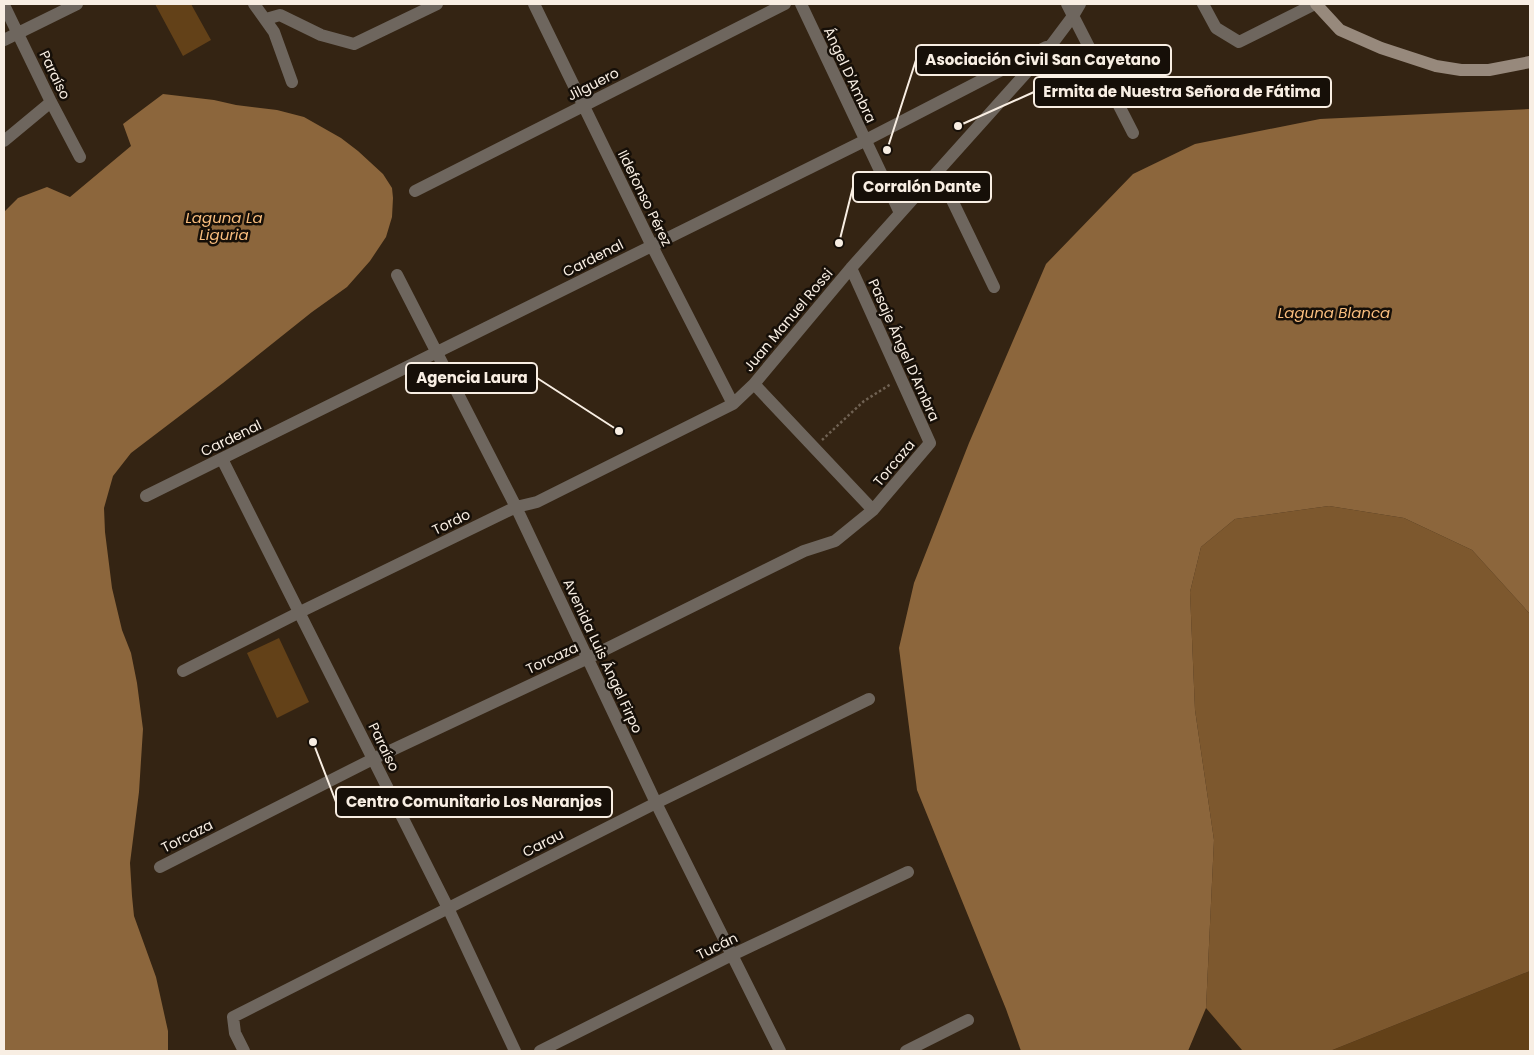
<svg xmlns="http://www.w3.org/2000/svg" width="1534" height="1055" font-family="Poppins,sans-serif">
<rect width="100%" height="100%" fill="#342413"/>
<!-- green -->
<path fill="#634118" d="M155,4H191L211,40L183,56Z
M279,638L309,702L277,718L247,653Z
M1530,971V1051H1330Z"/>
<!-- forest -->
<path fill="#7d582e" d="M1329,506L1404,518L1472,550L1530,614V971L1330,1051H1249L1242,1050L1206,1008L1214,840L1195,710L1190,592L1201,547L1235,519Z"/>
<!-- water -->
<path fill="#8c663c" d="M163,94L214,100L236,105L277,110L304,117L341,138L358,151L383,174L392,188L393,198L392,217L386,237L370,261L347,287L312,312L223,383L131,453L113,476L104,508L105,532L112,588L122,630L131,653L137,683L143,729L139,792L130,863L132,896L134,916L156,977L168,1031V1051H4V212L18,198L47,187L70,197L131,146L123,124Z
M1530,109V614L1472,550L1404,518L1329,506L1235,519L1201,547L1190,592L1195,710L1214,840L1206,1008L1188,1051H1021L1006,1009L917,790L899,648L914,583L969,443L1046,264L1133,174L1195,144L1320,119Z"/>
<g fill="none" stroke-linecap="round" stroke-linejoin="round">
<!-- path -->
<path stroke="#706253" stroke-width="2.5" stroke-dasharray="2.5 2.5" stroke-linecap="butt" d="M822,440L864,401L891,384"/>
<!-- street -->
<path stroke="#6e665e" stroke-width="12" d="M254,4L274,32L292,82
M534,4L652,246L733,404
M801,4L900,213
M1067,4L1133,133
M1203,4L1216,28L1239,42L1315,4
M4,5L51,102L80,157
M266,19L280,15L321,35L354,44L437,4
M4,40L77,4
M4,141L51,102
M938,171L994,287
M415,191L785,4
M397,275L516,507L656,803L780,1051
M754,384L873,510
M222,459L448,908L515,1051
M146,496L864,141L1046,47
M183,671L300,612L516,507L537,502L733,404L754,384L851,268L1052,44L1073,16L1080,4
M160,867L373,759L588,658L804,551L835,541L873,510L930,443L851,268
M244,1051L235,1033L233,1017L656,803L869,699
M540,1051L732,955L908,872
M906,1051L968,1020"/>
<!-- secondary -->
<path stroke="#97897c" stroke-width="12" d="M1316,4L1340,30L1381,48L1436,66L1461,70H1489L1530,62"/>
</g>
<g text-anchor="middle" stroke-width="5" stroke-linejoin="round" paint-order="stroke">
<!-- street labels -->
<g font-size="14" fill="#f8eee3" stroke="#160f08">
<text transform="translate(55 75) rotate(64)" y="5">Paraíso</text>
<text transform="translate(850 75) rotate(65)" y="5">Ángel D'Ambra</text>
<text transform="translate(593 84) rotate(-27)" y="5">Jilguero</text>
<text transform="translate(645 198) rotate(64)" y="5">Ildefonso Pérez</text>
<text transform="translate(593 258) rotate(-27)" y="5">Cardenal</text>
<text transform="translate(788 320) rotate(-50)" y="5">Juan Manuel Rossi</text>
<text transform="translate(904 350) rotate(66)" y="5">Pasaje Ángel D'Ambra</text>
<text transform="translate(231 438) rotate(-26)" y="5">Cardenal</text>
<text transform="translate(894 463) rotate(-50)" y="5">Torcaza</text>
<text transform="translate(451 522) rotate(-26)" y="5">Tordo</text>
<text transform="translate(603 656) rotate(65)" y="5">Avenida Luis Ángel Firpo</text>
<text transform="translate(552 658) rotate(-25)" y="5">Torcaza</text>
<text transform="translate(384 747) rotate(64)" y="5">Paraíso</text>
<text transform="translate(187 836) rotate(-27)" y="5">Torcaza</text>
<text transform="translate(543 843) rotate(-27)" y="5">Carau</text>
<text transform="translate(717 946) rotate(-26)" y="5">Tucán</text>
</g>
<!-- water labels -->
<g font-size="15" font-style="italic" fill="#fabe7e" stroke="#160f08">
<text x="224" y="223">Laguna La<tspan x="224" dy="17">Liguria</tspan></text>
<text x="1334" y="318">Laguna Blanca</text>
</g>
</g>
<!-- callouts -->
<path fill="none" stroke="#f8eee3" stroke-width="2" d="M887 150L916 60M958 126L1034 92M839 243L853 187M619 431L537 378M313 742L336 802"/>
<g fill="#f8eee3" stroke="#160f08" stroke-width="2">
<circle cx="887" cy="150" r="5"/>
<circle cx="958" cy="126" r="5"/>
<circle cx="839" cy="243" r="5"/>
<circle cx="619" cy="431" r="5"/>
<circle cx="313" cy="742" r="5"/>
</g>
<g fill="#160f08" stroke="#f8eee3" stroke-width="2">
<rect x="916" y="45" width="255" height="30" rx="5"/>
<rect x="1034" y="77" width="297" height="30" rx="5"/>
<rect x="853" y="172" width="138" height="30" rx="5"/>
<rect x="406" y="363" width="131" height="30" rx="5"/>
<rect x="336" y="787" width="276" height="30" rx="5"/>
</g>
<g font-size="15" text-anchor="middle" font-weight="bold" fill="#f8eee3">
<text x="1043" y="65">Asociación Civil San Cayetano</text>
<text x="1182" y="97">Ermita de Nuestra Señora de Fátima</text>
<text x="922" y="192">Corralón Dante</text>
<text x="472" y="383">Agencia Laura</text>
<text x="474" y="807">Centro Comunitario Los Naranjos</text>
</g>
<!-- border -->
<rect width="1534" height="1055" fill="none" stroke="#f8eee3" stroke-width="10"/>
</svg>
